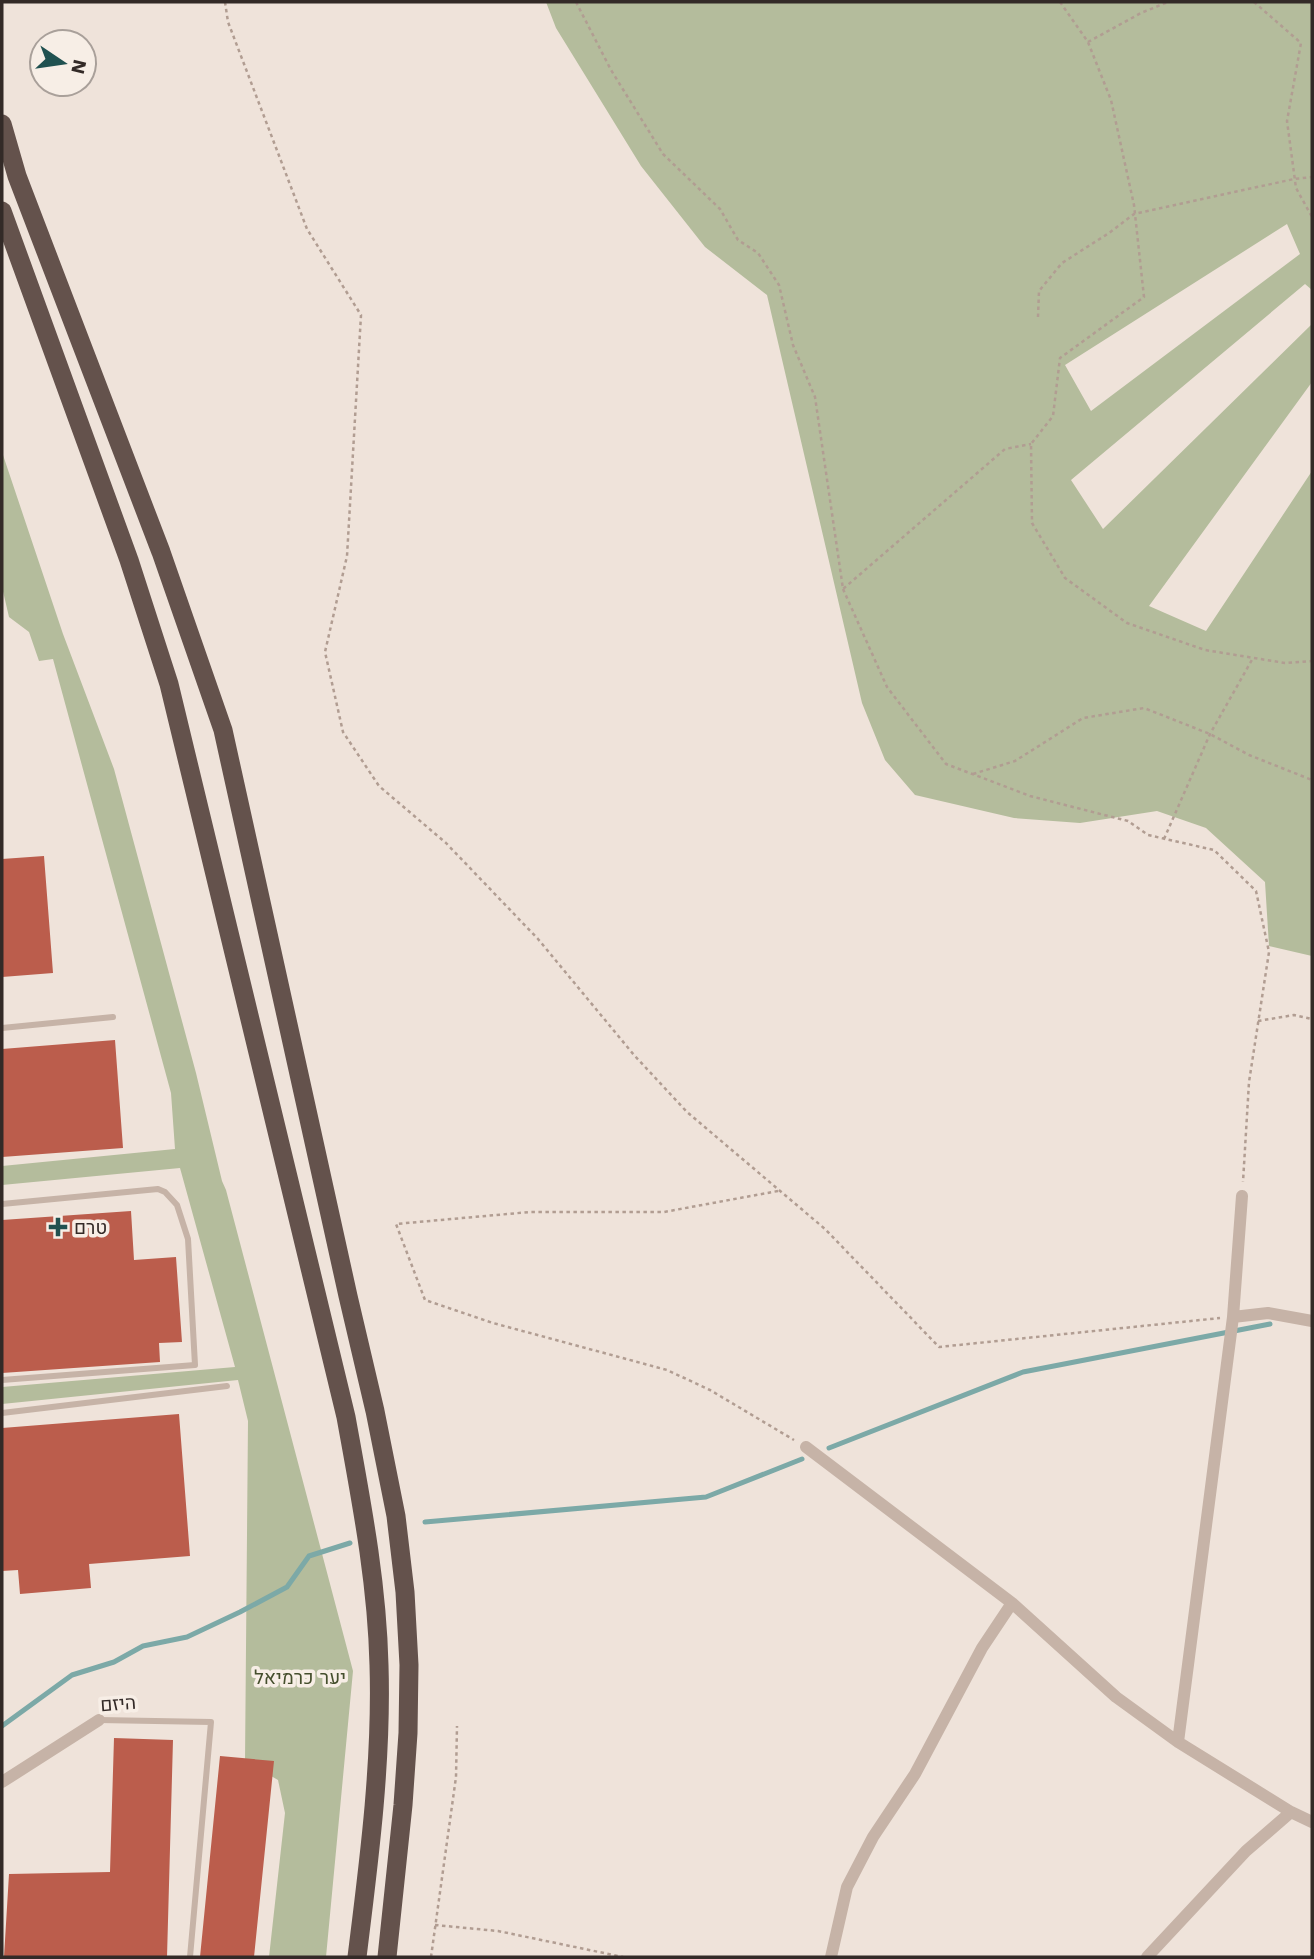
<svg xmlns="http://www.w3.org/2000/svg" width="1314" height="1959" font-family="'Work Sans',Heebo,sans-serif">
<rect width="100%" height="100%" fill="#efe3da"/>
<!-- green -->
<path fill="#b4bc9c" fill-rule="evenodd" d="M546,2H1312V290L1305,284L1071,480L1103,529L1312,324V382L1149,606L1206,631L1312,471V956L1269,946L1265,882L1206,828L1157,811L1080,823L1014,818L915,795L885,760L862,703L767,295L705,247L641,166L556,28ZM1287,224L1300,254L1091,411L1065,365Z
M2,452L63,634L114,769L196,1073L222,1181L226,1190L353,1671L326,1957H269L285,1813L278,1780L245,1761L248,1421L238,1380L2,1404V1387L235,1367L180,1168L2,1185V1166L175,1149L171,1093L53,659L39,661L29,632L9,617L2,587Z"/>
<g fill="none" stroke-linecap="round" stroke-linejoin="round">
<!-- stream -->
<path stroke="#7ca9a7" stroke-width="5" d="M829,1448L1023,1372L1270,1324
M425,1522L706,1497L802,1459
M2,1726L72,1675L114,1662L143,1646L187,1637L240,1612L287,1587L309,1556L350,1543"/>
</g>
<!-- building -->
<path fill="#bb5d4c" d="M44,856L53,973L2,977V859Z
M115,1040L123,1148L2,1157V1049Z
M131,1211L134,1260L176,1257L182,1342L159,1343L160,1362L2,1373V1220Z
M179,1414L190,1556L89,1564L91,1588L20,1594L18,1570L2,1571V1428Z
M114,1738L173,1740L167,1957H4L9,1874L110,1872Z
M220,1756L274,1761L254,1957H200Z"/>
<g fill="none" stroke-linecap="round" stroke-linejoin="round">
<!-- path -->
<path stroke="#b19d92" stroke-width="2.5" stroke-dasharray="3.5 3.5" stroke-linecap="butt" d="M225,2L228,22L307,229L361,315L347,556L325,652L343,732L379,786L446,843L538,939L634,1055L687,1112L825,1229L939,1347L1220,1318
M576,2L611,70L663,154L720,209L738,240L758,253L779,285L793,345L815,397L843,589L1005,449L1031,444
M1060,2L1088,42L1111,100L1134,205L1144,297L1060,358L1053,416L1031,444L1032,523L1065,578L1127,623L1205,650L1285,663L1312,661
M1254,2L1301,43L1287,121L1296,188L1312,217
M1088,42L1141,13L1168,2
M1038,317L1039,291L1062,263L1109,233L1134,214L1294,179L1312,177
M843,589L887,687L946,764L1030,796L1128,821L1148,835L1214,850L1256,891L1269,952L1249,1082L1243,1182
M973,774L1015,761L1083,718L1144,708L1210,734L1249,755L1312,780
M1164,839L1210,734L1253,658
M1258,1021L1294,1015L1312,1019
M778,1191L664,1212H530L396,1224L425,1300L493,1323L667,1370L710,1390L794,1440
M435,1925L498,1931L623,1957
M431,1957L456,1777L457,1726"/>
<!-- service -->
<path stroke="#c6b3a7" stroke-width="6" d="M2,1028L113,1017
M2,1204L158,1189L165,1192L177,1205L188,1239L195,1365L2,1380
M2,1413L227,1386
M99,1720L211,1722L190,1957"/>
<!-- minor -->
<path stroke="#c6b3a7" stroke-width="12" d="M1233,1317L1268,1313L1312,1321
M806,1447L1012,1603L1116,1697L1178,1742L1291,1812L1312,1822
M1178,1742L1233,1317L1242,1196
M2,1782L99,1720
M831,1957L847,1887L873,1837L915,1774L982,1648L1012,1603
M1147,1957L1246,1851L1291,1812"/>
<!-- trunk -->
<path stroke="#64524c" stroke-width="19" d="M2,124L17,176L161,552L223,730L348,1296L375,1411L396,1516L405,1592L409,1665L408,1733L403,1805L387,1957
M2,211L129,560L169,684L346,1417C361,1500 377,1581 379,1665C382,1762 369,1861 357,1957"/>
</g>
<!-- markers -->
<path fill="#205150" stroke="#f7eee6" stroke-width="2.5" d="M54.5 1216.5h7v7h7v7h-7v7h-7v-7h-7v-7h7z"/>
<g text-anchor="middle" stroke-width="7" stroke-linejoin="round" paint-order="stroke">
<!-- poi labels -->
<g font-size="19" fill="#332a27" stroke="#f7eee6" text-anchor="start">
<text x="74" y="1234">טרם</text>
</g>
<!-- park labels -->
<g font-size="19" fill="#454f2d" stroke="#f7eee6">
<text x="300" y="1684">יער כרמיאל</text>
</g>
<!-- street labels -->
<g font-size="19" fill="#332a27" stroke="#f7eee6">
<text transform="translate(118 1703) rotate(-4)" y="7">היזם</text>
</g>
</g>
<!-- border -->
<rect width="1314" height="1959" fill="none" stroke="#332a27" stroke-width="7"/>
<!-- north arrow -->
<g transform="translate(63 63) rotate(103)"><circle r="33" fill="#f7eee6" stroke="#a9a09a" stroke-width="2"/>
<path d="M0-5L12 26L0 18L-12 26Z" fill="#205150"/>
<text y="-10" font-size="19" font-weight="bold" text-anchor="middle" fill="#332a27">N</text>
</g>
</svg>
